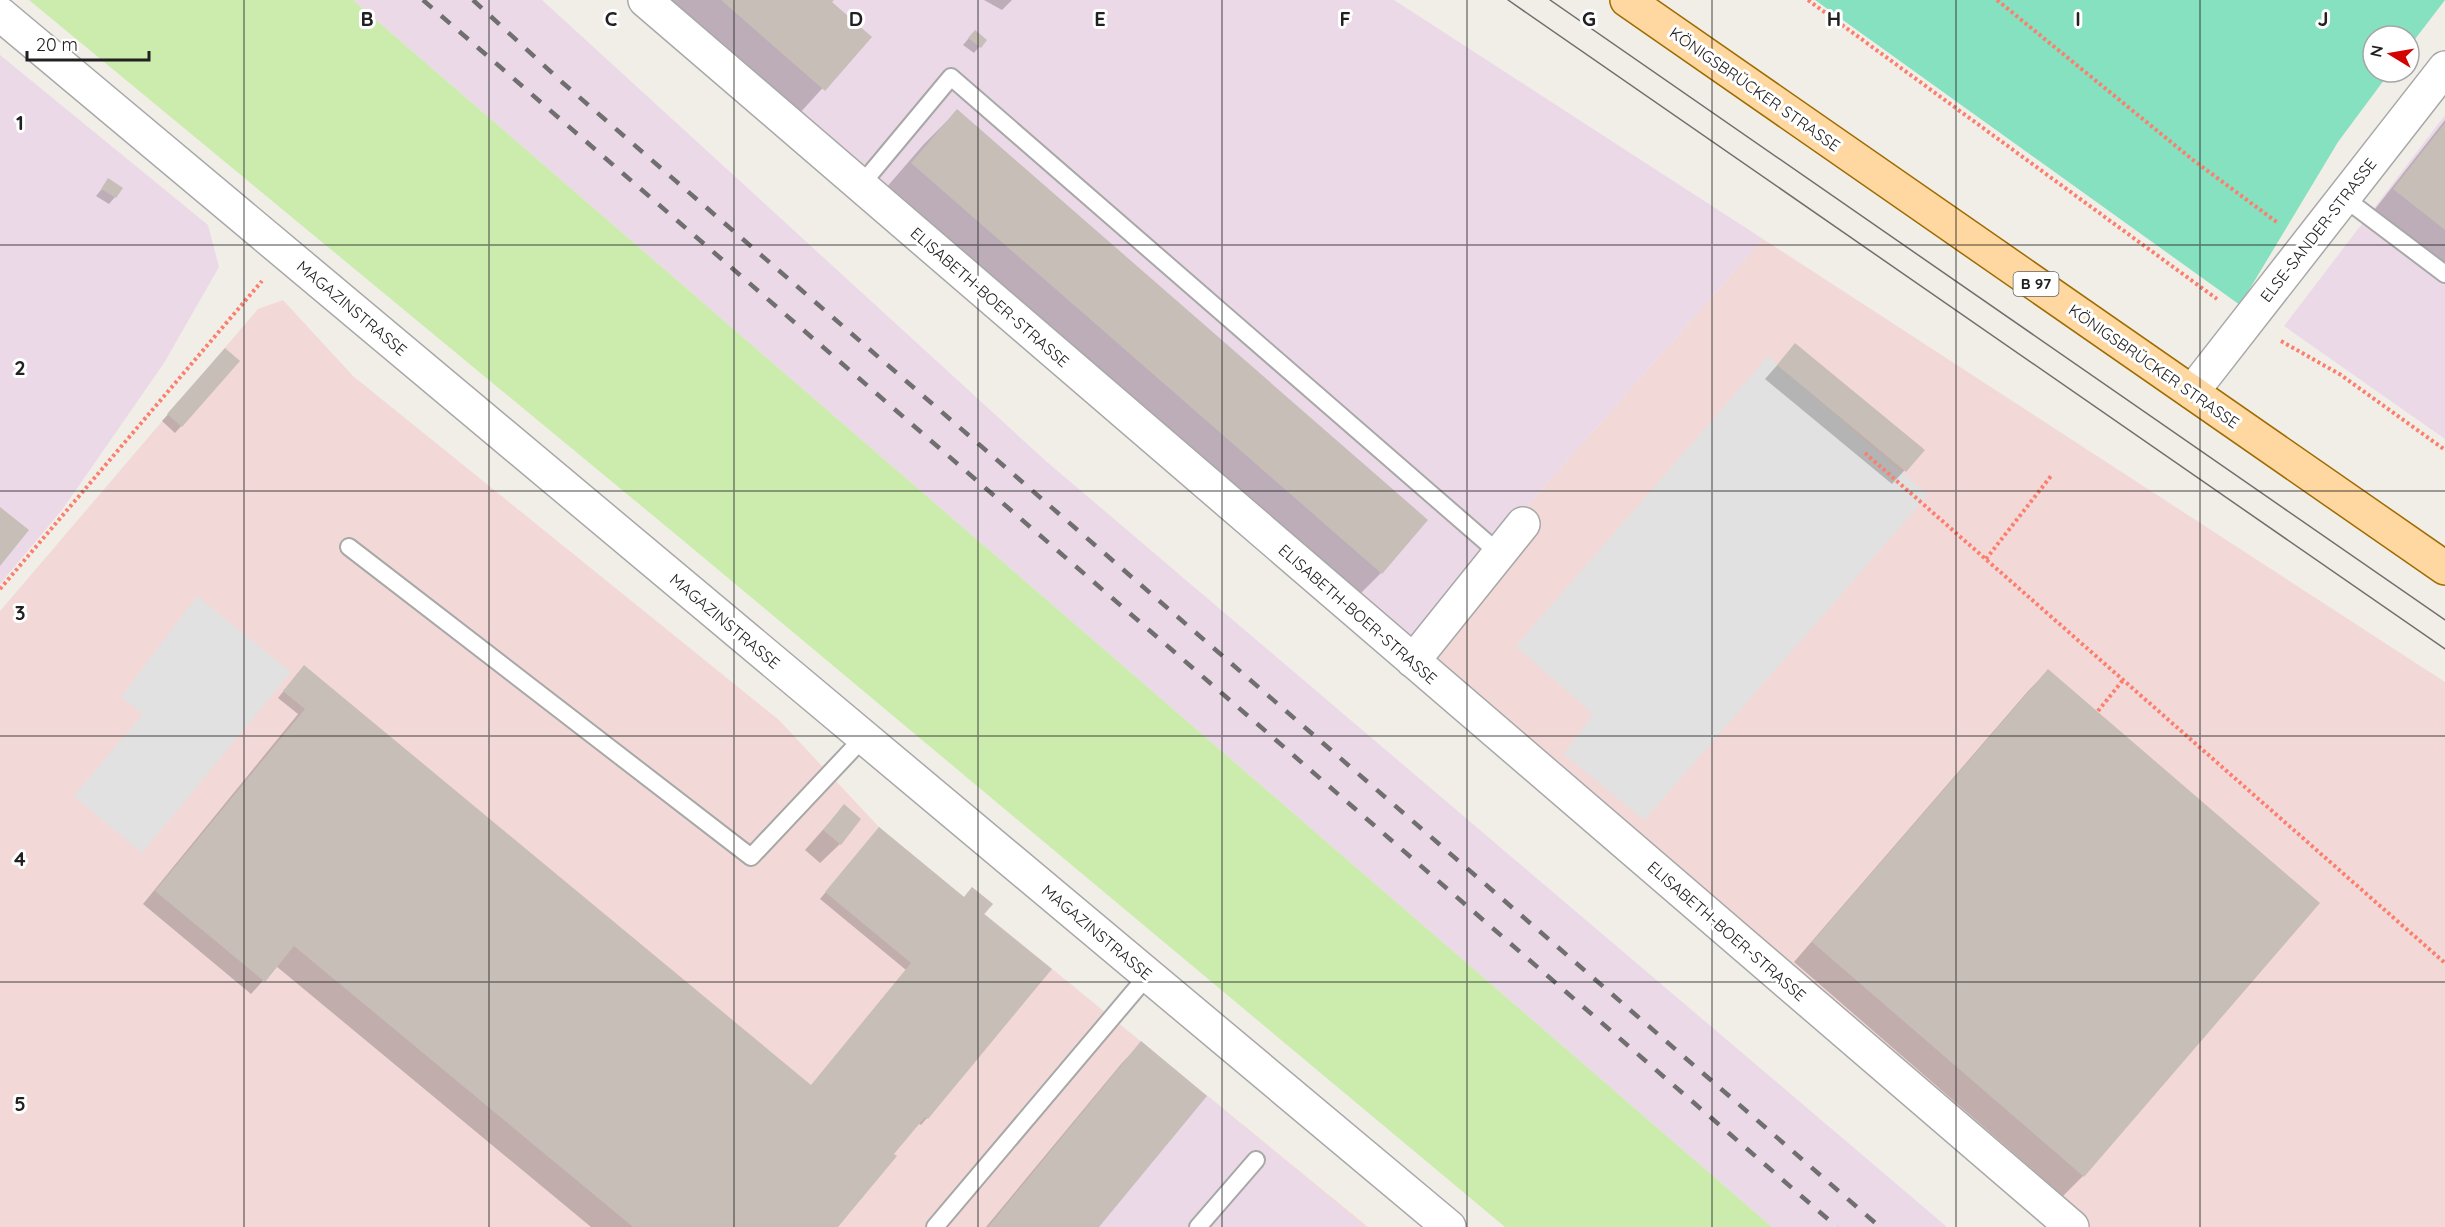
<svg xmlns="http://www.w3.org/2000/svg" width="2445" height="1227" font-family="Quicksand,sans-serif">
<rect width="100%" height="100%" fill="#f1eee8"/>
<!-- commercial -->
<path fill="#f2d9d7" d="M1763,239L2445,682V1227H2055L1929,1126L1571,797L1400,650Z
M283,300L353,376L779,720L879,827L964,897L972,887L993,904L985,914L1368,1227H0V611L258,309Z"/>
<!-- industrial -->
<path fill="#ebd9e7" d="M353,0H542L1047,462L1947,1227H1772Z
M626,0H1394L1763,239L1400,650Z
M0,55L208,225L219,267L164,363L62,510L0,584Z
M2445,115V439L2284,326Z
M1141,1041L1365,1227H988Z"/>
<!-- grass -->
<path fill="#cbecad" d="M29,0H353L1772,1227H1505L685,542Z"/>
<!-- pitch -->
<path fill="#85e1bf" d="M1815,0H2445L2409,47V36H2373V72H2390L2338,142L2240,305Z"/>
<!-- parking -->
<path fill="#e1e1e1" d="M1768,356L1928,495L1644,820L1564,754L1593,714L1516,646Z
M197,596L291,672L142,853L74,796L143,714L121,697Z"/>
<!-- shadow -->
<path fill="#0003" d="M669,0H832L830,2L869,37L799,114Z
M984,0H1012L1002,10Z
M969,38L985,40L974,53L963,45Z
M957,111L1381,573L1348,606L879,196L924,144Z
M2445,120V264L2375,209Z
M109,180L115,197L109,204L96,196Z
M1795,345L1923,450L1892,484L1765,379Z
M219,357L238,362L175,433L162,421Z
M2048,671L2318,903L2083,1176L2063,1196L1794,962L2029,690Z
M298,673L810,1087L906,970L820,899L873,835L982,914L1049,970L927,1118L921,1125L918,1123L892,1154L836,1227H591L276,966L251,994L143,904L298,714L278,698Z
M844,806L840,844L820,863L805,850Z
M1141,1043L1097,1227H986L1122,1063Z"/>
<!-- building -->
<path fill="#c7beb7" d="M721,0H834L832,2L872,37L825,91Z
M975,30L987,40L981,48L968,38Z
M957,109L1428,520L1382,574L911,163Z
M2445,123V230L2393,189Z
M108,178L123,188L116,198L101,189Z
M1795,343L1925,450L1906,472L1777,365Z
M225,348L240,361L182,427L167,414Z
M0,507L29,530L0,566Z
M304,665L811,1085L911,963L825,892L879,827L964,897L972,887L993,904L984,914L1052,969L928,1119L925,1117L894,1154L897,1156L838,1227H633L294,946L265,982L155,891L305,709L283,691Z
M2048,669L2320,903L2084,1177L1812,942Z
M844,804L861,819L841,845L823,830Z
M1141,1041L1207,1096L1099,1227H988Z"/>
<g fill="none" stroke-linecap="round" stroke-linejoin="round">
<!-- lane casing -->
<g stroke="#a8a8a8" stroke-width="20">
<path id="lane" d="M861,185L951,77L1500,554
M2343,197L2445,274
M349,547L751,857L864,737
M935,1227L1148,975
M1198,1227L1256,1160"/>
</g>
<!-- street casing -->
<g stroke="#a8a8a8" stroke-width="36">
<path id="street" d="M645,0L2072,1227
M0,14L1449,1227
M2192,392L2445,68
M1413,661L1523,524"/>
</g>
<!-- primary casing -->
<g stroke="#9e6c00" stroke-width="36">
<path id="primary" d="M1627,0L2445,568"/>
</g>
<!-- path -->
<path stroke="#fc7f6e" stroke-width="4" stroke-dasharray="3 3" stroke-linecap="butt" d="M1808,0L2217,299
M1997,0L2193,160L2278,223
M2281,341L2341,375L2445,450
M1865,453L2445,963
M1986,559L2051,476
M0,589L262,281
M2098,711L2123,680"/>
<!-- lane -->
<use href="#lane" stroke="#fff" stroke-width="16"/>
<!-- street -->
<use href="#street" stroke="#fff" stroke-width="33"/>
<!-- primary -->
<use href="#primary" stroke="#fed7a1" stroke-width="33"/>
<!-- tram -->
<path stroke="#6f6f6f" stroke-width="1.5" d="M1508,0L2445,649
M1550,0L2445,620"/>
<!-- rail -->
<path stroke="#6f6f6f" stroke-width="4.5" stroke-dasharray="12 12" stroke-linecap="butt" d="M423,0L1837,1227
M473,0L563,83L1880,1227"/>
</g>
<!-- grid -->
<path fill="none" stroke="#212121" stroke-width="1.5" stroke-opacity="0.55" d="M244,0V1227M489,0V1227M734,0V1227M978,0V1227M1222,0V1227M1467,0V1227M1712,0V1227M1956,0V1227M2200,0V1227M0,245H2445M0,491H2445M0,736H2445M0,982H2445"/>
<g text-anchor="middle" stroke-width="6" stroke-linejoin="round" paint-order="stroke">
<!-- shield labels -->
<rect fill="#fff" stroke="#646464" stroke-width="1.5" x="2013.5" y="272" width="45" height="24" rx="4.5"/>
<g font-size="15" font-weight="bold" fill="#212121">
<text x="2036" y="289">B 97</text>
</g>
<!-- street labels -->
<g font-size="16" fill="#212121" stroke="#fff">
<text transform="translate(1755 89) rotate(35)" y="6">KÖNIGSBRÜCKER STRASSE</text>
<text transform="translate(2318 230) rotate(-52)" y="6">ELSE-SANDER-STRASSE</text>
<text transform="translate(990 297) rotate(41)" y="6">ELISABETH-BOER-STRASSE</text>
<text transform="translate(352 308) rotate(40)" y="6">MAGAZINSTRASSE</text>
<text transform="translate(2154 366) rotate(35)" y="6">KÖNIGSBRÜCKER STRASSE</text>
<text transform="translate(1358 614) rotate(41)" y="6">ELISABETH-BOER-STRASSE</text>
<text transform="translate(725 621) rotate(40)" y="6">MAGAZINSTRASSE</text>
<text transform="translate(1727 931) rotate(41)" y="6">ELISABETH-BOER-STRASSE</text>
<text transform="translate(1097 932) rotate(40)" y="6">MAGAZINSTRASSE</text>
</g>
</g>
<g font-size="20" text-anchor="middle" font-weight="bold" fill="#212121" stroke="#fff" stroke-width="6" stroke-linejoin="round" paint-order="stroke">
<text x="367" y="26">B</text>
<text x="611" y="26">C</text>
<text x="856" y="26">D</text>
<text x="1100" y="26">E</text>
<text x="1345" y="26">F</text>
<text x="1589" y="26">G</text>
<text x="1834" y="26">H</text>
<text x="2078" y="26">I</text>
<text x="2323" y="26">J</text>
<text x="20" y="130">1</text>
<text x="20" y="375">2</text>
<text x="20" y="620">3</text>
<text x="20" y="866">4</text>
<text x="20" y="1111">5</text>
</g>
<!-- north arrow -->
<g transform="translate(2391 54) rotate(281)"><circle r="28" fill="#ffffff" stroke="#a6a6a6" stroke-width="1.5"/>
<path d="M0-4.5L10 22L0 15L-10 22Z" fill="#d20300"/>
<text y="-9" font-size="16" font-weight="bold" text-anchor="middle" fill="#212121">N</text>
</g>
<!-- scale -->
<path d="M27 51v9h122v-9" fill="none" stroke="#212121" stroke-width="3"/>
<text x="36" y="51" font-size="18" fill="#212121" stroke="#ffffff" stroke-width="4.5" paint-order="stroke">20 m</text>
</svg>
